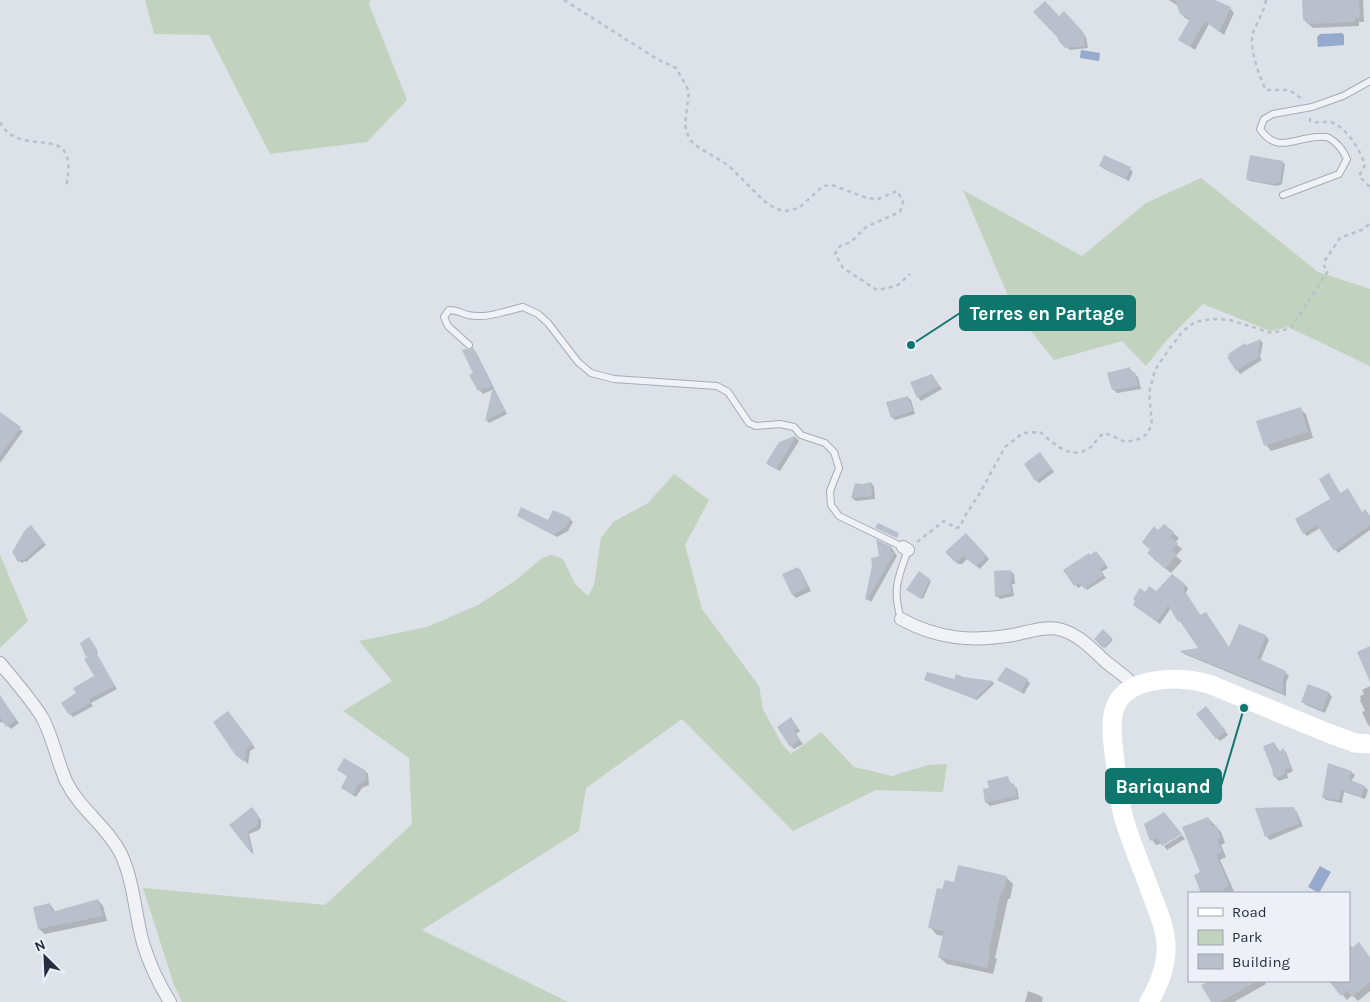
<svg xmlns="http://www.w3.org/2000/svg" width="1370" height="1002" font-family="Karla,sans-serif">
<rect width="100%" height="100%" fill="#dde1e8"/>
<!-- green -->
<path fill="#c1d3be" d="M145,0H370L369,4L407,100L367,142L270,154L209,35L154,34Z
M1201,178L1318,272L1370,289V366L1288,327L1270,331L1203,304L1166,341L1146,366L1122,341L1054,360L1014,310L963,190L1082,256L1146,203Z
M674,474L709,500L685,545L702,609L759,686L763,709L782,744L791,754L821,732L854,767L892,776L928,765L947,764L943,792L876,790L793,831L682,719L586,788L579,831L422,930L568,1002H182L174,985L143,888L325,905L412,824L409,758L343,711L392,681L359,641L427,627L478,605L516,580L542,558L552,555L563,559L575,584L588,596L594,585L601,538L613,522L648,503Z
M0,555L28,621L0,648Z"/>
<!-- water -->
<path fill="#95aacc" d="M1342,33L1344,35V45L1318,47L1317,37L1320,34Z
M1081,50L1100,53L1099,61L1080,58Z
M1320,866L1331,872L1319,893L1308,887Z"/>
<!-- shadow -->
<path fill="#0003" d="M1169,0H1212L1230,8L1234,13L1224,35L1209,24L1195,50L1180,40L1191,21L1185,18L1181,14L1178,6Z
M1304,0H1363L1364,22H1359V26L1313,28L1304,20Z
M1064,13L1086,37L1088,48L1070,50L1066,47L1059,18Z
M1105,157L1130,169L1133,172L1129,181L1104,169L1100,166Z
M1282,162L1285,164L1282,184L1277,186L1250,181L1247,179Z
M1260,340L1263,343L1260,357L1262,360L1240,374L1237,370L1246,346Z
M473,349L476,352L507,414L489,423L487,421L494,389L483,394L479,390L470,351Z
M1129,368L1138,377L1141,389L1117,393L1113,389Z
M932,375L942,389L921,401L918,397Z
M907,397L911,400L915,414L895,420L892,417Z
M1300,409L1306,414L1313,438L1271,451L1266,445Z
M0,418L23,431L0,463Z
M795,437L799,441L780,471L770,466L767,463Z
M1043,457L1054,472L1039,483L1036,480Z
M1329,475L1341,494L1348,490L1362,513L1365,511L1370,516V530L1338,553L1320,528L1307,536L1304,533L1332,499Z
M871,483L874,486L875,499L856,501L852,498L862,486Z
M518,516L549,522L570,519L573,522L568,531L557,537Z
M1164,525L1179,538L1175,543L1182,549L1176,556L1182,561L1171,573L1154,559Z
M33,529L46,545L26,562L25,561L22,563L19,561Z
M966,535L989,559L980,569L967,559L962,564H958L947,552Z
M877,542L892,548L897,556L871,602L866,598L880,557Z
M1099,555L1108,568L1101,572L1106,578L1087,590L1083,585L1078,588L1065,571Z
M798,568L801,571L811,591L796,598L793,595L784,575Z
M1010,571L1014,574L1015,584H1012L1014,596L1000,599L997,596Z
M930,580L931,581L923,599L909,591Z
M1184,584L1188,588L1186,593L1201,616L1230,649L1240,626L1266,636L1269,640L1260,661L1285,672L1289,676L1286,682V696L1184,654L1182,652L1200,649L1171,608L1160,624L1138,608L1146,593L1156,592Z
M1103,631L1113,640L1105,648L1095,639Z
M90,640L98,653L96,654L117,689L91,703L93,706L73,717L70,714L78,693L95,676L88,656Z
M964,678L993,682L994,684L977,700L926,680L955,681Z
M999,680H1027L1030,683L1024,694Z
M1309,686L1329,693L1332,697L1325,713L1306,705L1302,702Z
M1370,686V727L1367,723L1362,712L1365,711L1360,700L1361,699L1360,696L1364,694L1362,690Z
M0,696L19,723L11,729L5,723L0,722Z
M1209,711L1228,735L1220,741L1217,738Z
M231,716L255,748L250,751L248,764L242,758Z
M791,718L800,731L796,734L803,744L794,749L791,746Z
M1274,743L1280,752L1283,750L1286,752L1293,771L1287,774L1288,778L1279,781L1273,775Z
M339,770L365,771L368,774L369,785L362,788L356,797L342,788L348,777Z
M1351,772L1355,775L1351,782L1365,787L1368,790L1365,799L1344,792L1342,803L1326,800L1323,797Z
M1008,778L1012,785L1017,788L1019,799L990,806L986,802L990,789Z
M1293,808L1297,812L1303,826L1270,840L1266,836L1257,809Z
M255,812L261,820V827L259,830L249,834L254,855L231,825Z
M1164,813L1162,843L1156,845L1152,840Z
M1208,818L1221,832L1225,843L1221,845L1226,857L1220,860L1234,891L1229,893H1203L1195,876L1201,873Z
M1182,835L1185,839L1167,850L1164,846Z
M1006,877L1013,884L1010,899H1008L995,958L997,959L993,974L947,964L939,957L944,936L937,935L930,927L943,891L955,884Z
M98,900L103,906L107,921L45,934L39,929L50,904L56,913Z
M1349,944L1353,948L1364,949L1370,958V991L1358,1001L1352,995L1347,1000L1331,981H1349Z
M1212,981H1264L1266,984L1234,1002H1212L1203,986Z
M1028,991L1039,995L1043,998L1042,1002H1025Z"/>
<!-- building -->
<path fill="#babfcc" d="M1175,0H1215L1231,7L1219,32L1205,21L1190,47L1178,40L1190,19L1180,14Z
M1302,0H1359L1360,18H1355V22L1307,24V20H1303Z
M1045,1L1059,16L1064,11L1084,33L1085,46L1065,48L1058,40V38L1033,12Z
M1104,155L1131,167L1126,179L1099,166Z
M1250,155L1283,161L1280,182L1274,184L1246,179Z
M1261,339L1258,352L1260,356L1236,371L1227,357L1229,356L1228,354L1245,343L1246,345Z
M473,347L492,386L478,391L469,375L473,373L462,350L465,349L470,350Z
M1130,367L1131,373L1135,372L1138,386L1112,390L1107,373Z
M932,374L939,386L917,398L910,382Z
M493,387L505,411L485,421Z
M908,396L913,411L891,418L886,402Z
M1301,407L1308,432L1264,446L1256,421Z
M0,412L21,427L0,456Z
M795,436L796,437L776,469L766,463L779,442Z
M1040,452L1052,469L1035,481L1024,464Z
M1329,473L1340,493L1348,488L1362,512L1365,509L1370,516V525L1334,551L1317,525L1303,534L1295,519L1330,499L1319,479Z
M871,482L872,496L851,498L855,483L862,484Z
M521,507L548,520L553,510L571,518L566,527L553,535L517,516Z
M878,523L899,533L897,538L875,528Z
M1164,524L1174,532L1170,537L1178,543L1172,550L1177,555L1165,569L1147,553L1150,550L1142,542L1154,526L1158,530Z
M31,525L44,542L23,561L22,559L18,562L12,552L25,530Z
M966,533L987,556L976,566L963,556L956,563L945,552Z
M876,539L892,547L890,552H895L867,600L865,599L872,566L871,558L879,556Z
M1096,551L1106,564L1100,569L1104,575L1084,589L1080,583L1074,586L1063,570L1089,553L1090,555Z
M798,567L808,587L792,595L782,574Z
M1011,570L1012,581H1010L1011,593L995,597L994,571Z
M919,571L930,579L921,599L906,590Z
M1172,574L1185,584L1183,589L1200,615L1206,612L1229,647L1239,624L1266,635L1257,658L1286,671L1283,678V693L1179,651L1198,648L1180,621L1178,622L1168,605L1157,622L1133,605L1135,601L1133,599L1140,588L1145,592L1149,586L1156,591Z
M1103,629L1112,638L1103,648L1094,639Z
M89,637L98,651L96,652L115,686L89,699L91,703L69,715L61,703L76,693L73,688L94,676L84,659L94,653L86,657L80,643Z
M1370,646V682L1357,652Z
M1006,667L1028,679L1021,692L997,680Z
M927,672L954,679L956,674L964,677L993,681L975,699L924,680Z
M1308,684L1329,692L1322,710L1301,702Z
M0,695L16,720L6,727L0,717Z
M1206,706L1226,731L1216,739L1196,714Z
M228,711L253,744L247,748L244,762L237,756H236L213,722Z
M791,717L798,728L794,730L800,740L790,747L777,727Z
M1274,742L1278,752L1282,750L1283,747L1291,768L1284,770L1286,774L1275,778L1273,774L1272,775L1273,772L1263,746Z
M344,758L365,770L366,781L358,784L353,795L341,788L347,776L337,770Z
M1328,763L1352,771L1348,779L1365,786L1361,797L1341,790L1339,800L1322,798Z
M1008,776L1010,784L1014,783L1017,796L985,803L983,789L989,788L987,781Z
M252,807L258,815V823L256,827L247,831L252,854L229,825Z
M1294,807L1300,823L1265,837L1255,808Z
M1164,812L1182,834L1162,846L1158,838L1150,841L1144,824Z
M1208,817L1212,826L1216,825L1221,838L1217,839L1222,852L1216,854L1229,886L1224,888L1226,893H1201L1194,875L1200,872L1182,827Z
M958,865L1007,876L1003,893L1001,892L989,951H990L987,968L938,957L944,931L928,928L937,888L942,889L945,880L954,882Z
M98,899L103,916L38,929L33,907L50,903L52,912Z
M1359,942L1370,958V982L1352,997L1347,990L1341,996L1329,981H1349V950Z
M1210,981H1258L1220,1002H1211L1201,985Z"/>
<g fill="none" stroke-linecap="round" stroke-linejoin="round">
<!-- lane casing -->
<g stroke="#a6abb6" stroke-width="8">
<path id="lane" d="M1283,195L1339,174L1347,159C1343,150 1338,143 1329,138C1326,136 1322,137 1318,137C1293,138 1277,154 1260,129L1264,119L1273,114L1312,107L1343,96L1370,81
M469,345L448,326L444,317L449,310C457,310 461,313 468,315C487,319 506,311 523,307L538,314L548,323L578,362L591,373L614,379L717,386L728,392L749,423L756,426L780,424L794,427L801,435L825,443L834,452L839,468L830,491L831,505L839,516L903,547
M901,619C892,590 898,577 908,550"/>
</g>
<!-- street casing -->
<g stroke="#a6abb6" stroke-width="14">
<path id="street" d="M903,547L908,550
M901,619C937,639 972,642 1013,635C1028,632 1047,625 1062,630C1079,635 1092,649 1105,661C1115,670 1127,676 1134,686
M0,663C14,680 30,698 42,717C53,737 57,761 66,781C80,810 107,826 121,854C134,882 135,914 143,943C149,963 159,984 170,1002"/>
</g>
<!-- path -->
<path stroke="#bbbfc7" stroke-width="2.5" stroke-dasharray="4 4" stroke-linecap="butt" d="M564,0L657,59L676,68L689,91L685,125L689,139L698,147L728,165L763,200L776,209L786,211L799,208L823,186L832,185L867,198L878,199L897,191L903,201L900,212L866,227L851,242L840,246L835,254L843,268L877,290L888,288L898,285L910,274
M1266,0C1264,12 1257,22 1253,33C1248,45 1260,79 1266,90H1289L1301,98
M1310,118V121C1316,124 1323,121 1330,122C1345,125 1361,151 1365,165L1359,176L1370,187
M0,122C21,163 81,115 66,187
M917,542L944,521L956,528L960,527L965,516L980,493L1005,447L1023,433L1040,432C1055,444 1071,462 1091,447C1097,442 1095,438 1105,433L1126,442L1139,439L1147,434L1152,424L1149,393L1155,370L1167,352L1183,331L1195,322L1212,319L1230,320L1272,333L1291,328L1328,271L1324,266V262L1340,238L1364,229L1370,223"/>
<!-- lane -->
<use href="#lane" stroke="#f0f2f6" stroke-width="6"/>
<!-- street -->
<use href="#street" stroke="#f0f2f6" stroke-width="12"/>
<!-- secondary -->
<path stroke="#fff" stroke-width="19" d="M1149,1002C1159,985 1167,964 1166,944C1165,926 1157,909 1151,893C1143,870 1133,848 1126,825C1118,802 1117,777 1114,753C1110,722 1108,693 1145,683C1168,677 1187,678 1209,684L1328,733L1355,743L1370,744"/>
</g>
<!-- callouts -->
<path fill="none" stroke="#0f766e" stroke-width="2" d="M911 345L960 313M1244 708L1221 786"/>
<g fill="#0f766e" stroke="#edf0f6" stroke-width="2">
<circle cx="911" cy="345" r="5"/>
<circle cx="1244" cy="708" r="5"/>
</g>
<g fill="#0f766e" stroke="#0f766e" stroke-width="2">
<rect x="960" y="296" width="175" height="34" rx="5"/>
<rect x="1106" y="769" width="115" height="34" rx="5"/>
</g>
<g font-size="19" text-anchor="middle" font-weight="bold" fill="#fff">
<text x="1047" y="320">Terres en Partage</text>
<text x="1163" y="793">Bariquand</text>
</g>
<!-- legend -->
<rect x="1188" y="892" width="162" height="90" fill="#edf0f6" stroke="#9da2ad"/>
<rect x="1198" y="908" width="25" height="8" fill="#ffffff" stroke="#9da2ad"/>
<text x="1232" y="917" font-size="15" fill="#262d40">Road</text>
<rect x="1198" y="930" width="25" height="15" fill="#c1d3be" stroke="#9da2ad"/>
<text x="1232" y="942" font-size="15" fill="#262d40">Park</text>
<rect x="1198" y="954" width="25" height="15" fill="#babfcc" stroke="#9da2ad"/>
<text x="1232" y="967" font-size="15" fill="#262d40">Building</text>
<!-- north arrow -->
<g transform="translate(45 957) rotate(336)" stroke="#edf0f6" stroke-width="4" paint-order="stroke">
<path d="M0-4L9 19L0 12L-9 19Z" fill="#262d40"/>
<text y="-8" font-size="14" font-weight="bold" text-anchor="middle" fill="#262d40">N</text>
</g>
</svg>
